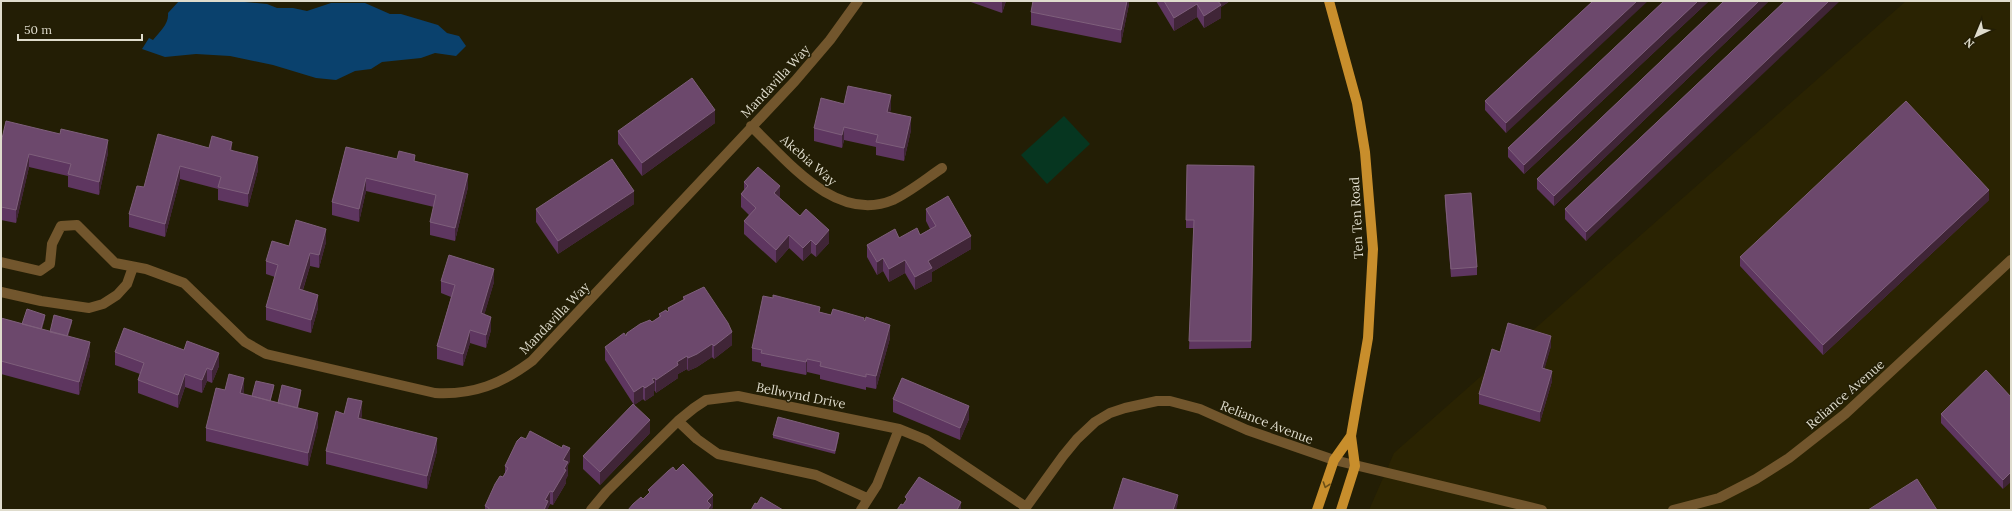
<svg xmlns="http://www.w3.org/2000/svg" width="2012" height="511" font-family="Lora,serif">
<rect width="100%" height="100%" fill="#231e05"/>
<!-- built -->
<path fill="#2a2302" d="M1906,1H2011V510H1369L1394,453Z"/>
<!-- green -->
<path fill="#063620" d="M1064,116L1090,144L1047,184L1021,155Z"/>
<!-- water -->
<path fill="#0a416d" d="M179,1H233L267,4L277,8H293L307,11L331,3H365L390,14H401L438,25L447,33L459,36L466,46L456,56L435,53L421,58L382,62L371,69L355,71L336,80L316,78L273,65L230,56L196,54L165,57L142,49L149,38L153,40C160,31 169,24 168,13Z"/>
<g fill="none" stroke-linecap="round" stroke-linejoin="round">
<!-- minor -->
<path stroke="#72562d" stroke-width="10" d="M751,126C787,160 836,224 893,200C910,192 927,178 942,168
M1,262L40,271L50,264L52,244L61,226L77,225L115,263L146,269L184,283L245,342L266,354L435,393C474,395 501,384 532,361L795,81L830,40L858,1
M1,292L41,301L89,308L103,304L117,295L127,284L133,267
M678,421L697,439L718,454L816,475L867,498
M591,510L606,492L678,421L694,408L706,400L738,396L899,429L926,440L1026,507
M861,510L877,485L899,429
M1024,510L1063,456L1077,439L1095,422L1110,413L1125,408L1157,401H1170L1200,409L1247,430L1334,460L1542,510
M1673,510L1719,498L1756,479L1789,458L1845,414L2011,260"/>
<!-- major -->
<path stroke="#c88e2c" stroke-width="10" d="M1329,1L1357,103L1365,152L1373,249L1368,338L1351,436L1355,466L1341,510
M1317,510L1334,460L1351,436"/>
</g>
<!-- wall -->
<path fill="#5e3660" d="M968,1H1006L1002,13Z
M1129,1V4L1121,43L1031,25V12Z
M1156,1H1230L1221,7V18L1204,28L1197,17L1174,31Z
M1593,1L1506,133L1485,110V101Z
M1664,1H1709L1524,174L1508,157V148Z
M1724,1H1769L1554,206L1537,189V179Z
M1785,1L1586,241L1565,219V209Z
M844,104L891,108L890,112L911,130L904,161L876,155V147L844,140L842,148L814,141V128Z
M715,123L642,176L618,144V131Z
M60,134L108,153L99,195L68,187V176L29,167L16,223L1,220V143Z
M346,147L397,159L415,161L468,187L455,241L430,235V222L434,207L366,191L359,222L332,215V202Z
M209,148L232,150L258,170L248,207L218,200V189L180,179L165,237L129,227V214L144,187Z
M1254,166L1251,348L1189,349L1194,228H1186V220Z
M744,182L780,198L829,243L816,257L811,253L803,261L789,248L776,263L744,234V221L749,215L741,207V194L744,190Z
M1445,195L1477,267V275L1451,277L1445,203Z
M1989,200L1823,355L1740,266V257Z
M634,204L558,254L536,222V209Z
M926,209L971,249L932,272V281L915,290L905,273L889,282L883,271L877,275L867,257V245L899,238L920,235L930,229L926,221Z
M326,242L319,268L310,266L303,290L318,308L311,333L266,320V307L275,277L266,274V261L289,246Z
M441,281L494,282L484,315L491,330L486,348L470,343L463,366L437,359V346L451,297L441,293Z
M683,297L732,345L714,359L712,357L697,367L688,371L687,369L678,374V378L656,393L655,391H654V395L645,401L643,399L634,405L605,360V347L652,322L659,317V314L667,312L668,311V308L683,300Z
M820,312L831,315L864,321L890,338L876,389L866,387V390L820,379V375L807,372L806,375L761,366V363L752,361V348Z
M1,318L22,324L45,318L42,329L50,332L72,322L68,336L90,355L79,395L1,374Z
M1551,346L1544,369L1552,381L1540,422L1479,404V394L1500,352Z
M115,352L219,366L212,383L207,381L202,393L185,387L178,408L138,393V380L140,374L115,365Z
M274,388L270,401L278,403L301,393L298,408L318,426L308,466L206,441V428L225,390L244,391L243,394L252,396Z
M2011,397L2003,489L1941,423V414Z
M893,399L969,419L960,440L893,412Z
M344,414H362L361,419L437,451L427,489L326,464V451Z
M650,433L600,485L583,469V456Z
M773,435L839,436L835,454L773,438Z
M570,461L568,465V475L566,479V483L553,505L550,504L548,508V510H485V506L505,473V466Z"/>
<!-- shaded-wall -->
<path fill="#402537" d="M1002,1H1006L1002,13Z
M1127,1H1129V4L1121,43V30Z
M1216,1H1230L1221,7V18L1204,28V16Z
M1637,1H1648L1506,133V123Z
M1698,1H1709L1524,174V165Z
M1759,1H1769L1554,206V196Z
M1829,1H1840L1586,241V232Z
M1197,4V17L1174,31V18Z
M891,95V108L887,125V112Z
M715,110V123L642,176V163Z
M911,117V130L904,161V148Z
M844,127V140L842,148V135Z
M108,140V153L99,195V182Z
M232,142V154L230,150Z
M29,154V167L16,223V210Z
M258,157V170L248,207V194Z
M180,166V179L165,237V224Z
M468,174V187L455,241V228Z
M366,178V191L359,222V209Z
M780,186V199L774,193Z
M1989,190V200L1823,355V345Z
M634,191V204L558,254V241Z
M326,229V242L319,268V255Z
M829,230V243L816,257V245Z
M789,235V248L776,263V250Z
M971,236V249L932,272V281L915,290V277L928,261Z
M811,240V253L803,261V248Z
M310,253V266L299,302V289Z
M883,258V271L877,275V262Z
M905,260V273L889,282V269Z
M494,269V282L481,326V313Z
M318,295V308L311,333V320Z
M45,315V318L39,336V333Z
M491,317V330L486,348V335Z
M72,320V322L67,340V337Z
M890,325V338L876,389V376Z
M470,330V343L463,366V354Z
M732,332V345L714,359V346Z
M1551,336V346L1542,378V368Z
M90,342V355L79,395V382Z
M712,344V357L697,367L688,371V358Z
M219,353V366L212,383V370Z
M687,356V369L678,374V378L656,393V380L677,362Z
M807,359V372L806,375V362Z
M207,368V381L202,393V380Z
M1552,371V381L1540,422V412Z
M185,374V387L178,408V395Z
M244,378V391L240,406V393Z
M655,378V391H654V395L645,401V388L652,379Z
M274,385V388L269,407V404Z
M643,386V399L634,405V392Z
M301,390V393L297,412V410Z
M362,401V414L358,431V418Z
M969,406V419L960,440V428Z
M318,413V426L308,466V453Z
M650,420V433L600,485V472Z
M839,433V436L835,454V451Z
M437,438V451L427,489V476Z
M570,448V461L568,465V475L566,479V483L553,505V492L563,460Z
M2011,472V482L2003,489V480Z
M550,491V504L548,508V510H544L545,500Z
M713,495V508L711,510H707V501Z
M1178,495V502L1176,510H1173Z
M961,502V510H957Z"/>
<!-- building -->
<path fill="#6c486c" stroke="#7e5f7b" d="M1033,1H1127L1121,30L1031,12Z
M1164,1H1218L1221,5L1204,16L1197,4L1174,18Z
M1593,1H1637L1506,123L1485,101Z
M1664,1H1698L1524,165L1508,148Z
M1724,1H1759L1554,196L1537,179Z
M1785,1H1829L1586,232L1565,209Z
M692,78L715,110L642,163L618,131Z
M848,86L891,95L887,112L911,117L904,148L876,142L878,135L844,127L842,135L814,128L821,98L844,104Z
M1906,101L1989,190L1823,345L1740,257Z
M6,121L60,134L61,129L108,140L99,182L68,174L71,164L29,154L16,210L1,207V143Z
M158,134L209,148L212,136L232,142L230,150L258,157L248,194L218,187L221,177L180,166L165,224L129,214L137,186L144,187Z
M346,147L397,159L399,151L415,155L414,161L468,174L455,228L430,222L436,195L366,178L359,209L332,202Z
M612,159L634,191L558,241L536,209Z
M1187,165L1254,166L1251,341H1189L1194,220H1186Z
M758,167L780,186L774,193L800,216L806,209L829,230L816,245L811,240L803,248L789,235L776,250L744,221L756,208L741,194L748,186L744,182Z
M1471,193L1477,267L1451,269L1445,195Z
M948,196L971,236L928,261L932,268L915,277L905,260L889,269L883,258L877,262L867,245L895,229L899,238L917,228L920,235L936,226L926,209Z
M296,220L326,229L319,255L310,253L299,289L318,295L311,320L266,307L278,265L266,261L272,241L289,246Z
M449,255L494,269L481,313L491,317L486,335L470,330L463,354L437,346L455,285L441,281Z
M704,287L728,323L732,332L714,346L712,344L697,354L688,358L687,356L677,362L678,365L656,380L655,378L652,379L654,382L645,388L643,386L634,392L605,347L624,333L626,336L627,333L640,324L650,320L652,322L661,316L659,314L666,310L667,312L669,310L668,308L685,299L683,297Z
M773,295L820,307L819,312L831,315L833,309L864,318V320L865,321L866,317L890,325L876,376L866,374V377L820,366L821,362L807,359L806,362L761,353L762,350L752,348L763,296L773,298Z
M27,309L45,315L41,329L22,324Z
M54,315L72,320L67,336L50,332Z
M1,318L90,342L79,382L1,361Z
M1508,323L1551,336L1542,368L1552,371L1540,412L1479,394L1492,349L1500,352Z
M124,328L184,350L187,341L219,353L212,370L207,368L202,380L185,374L178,395L138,380L144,363L115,352Z
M1986,370L2011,397V472L2003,480L1941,414Z
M229,374L244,378L240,393L318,413L308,453L206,428L216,388L225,390Z
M902,378L969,406L960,428L893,399Z
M256,381L274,385L270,401L252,396Z
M282,385L301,390L297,408L278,403Z
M348,398L362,401L358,418L437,438L427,476L326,451L336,411L344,414Z
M633,404L650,420L600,472L583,456Z
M778,417L839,433L835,451L773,435Z
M530,431L562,448L563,445L570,448L563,460L568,462L564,469L566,470L553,492L550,491L545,500L548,501L544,510H488L489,508L485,506L495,484L500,476L503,477L508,468L505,466L517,441L521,437L526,439Z
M683,464L713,495L707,501L711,505L707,510H628L633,504L641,497L643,499L650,492L648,490L668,471L673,467L676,471Z
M919,477L961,502L957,510H897L901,504L903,505L907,499L905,497Z
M1123,478L1178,495L1173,510H1113Z
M1917,479L1937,510H1868Z
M761,497L783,510H751L755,503L757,504Z"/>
<!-- one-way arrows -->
<defs><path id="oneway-chevron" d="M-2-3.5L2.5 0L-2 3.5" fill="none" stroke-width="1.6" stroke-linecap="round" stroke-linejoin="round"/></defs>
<use stroke="#6d5017" href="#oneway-chevron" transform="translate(1326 485) rotate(109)"/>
<g text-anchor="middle" stroke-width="3" stroke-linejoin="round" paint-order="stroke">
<!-- street labels -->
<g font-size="13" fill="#dfdccd" stroke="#231e05">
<text transform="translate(775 81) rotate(-47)" y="5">Mandavilla Way</text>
<text transform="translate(809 160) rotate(41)" y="5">Akebia Way</text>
<text transform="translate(1356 218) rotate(-93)" y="5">Ten Ten Road</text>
<text transform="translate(554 318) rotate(-46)" y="5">Mandavilla Way</text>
<text transform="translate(1845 394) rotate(-41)" y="5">Reliance Avenue</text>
<text transform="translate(801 395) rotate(11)" y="5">Bellwynd Drive</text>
<text transform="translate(1267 422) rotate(21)" y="5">Reliance Avenue</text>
</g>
</g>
<!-- border -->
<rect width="2012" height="511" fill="none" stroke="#dfdccd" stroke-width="4"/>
<!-- north arrow -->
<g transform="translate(1976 36) rotate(224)" stroke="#231e05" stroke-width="3" paint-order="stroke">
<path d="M0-3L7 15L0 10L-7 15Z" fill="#dfdccd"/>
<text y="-6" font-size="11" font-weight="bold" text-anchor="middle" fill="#dfdccd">N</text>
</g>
<!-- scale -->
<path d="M18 34v6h124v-6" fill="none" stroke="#dfdccd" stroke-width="2"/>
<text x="24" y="34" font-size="12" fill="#dfdccd" stroke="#231e05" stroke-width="3" paint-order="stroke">50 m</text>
</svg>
